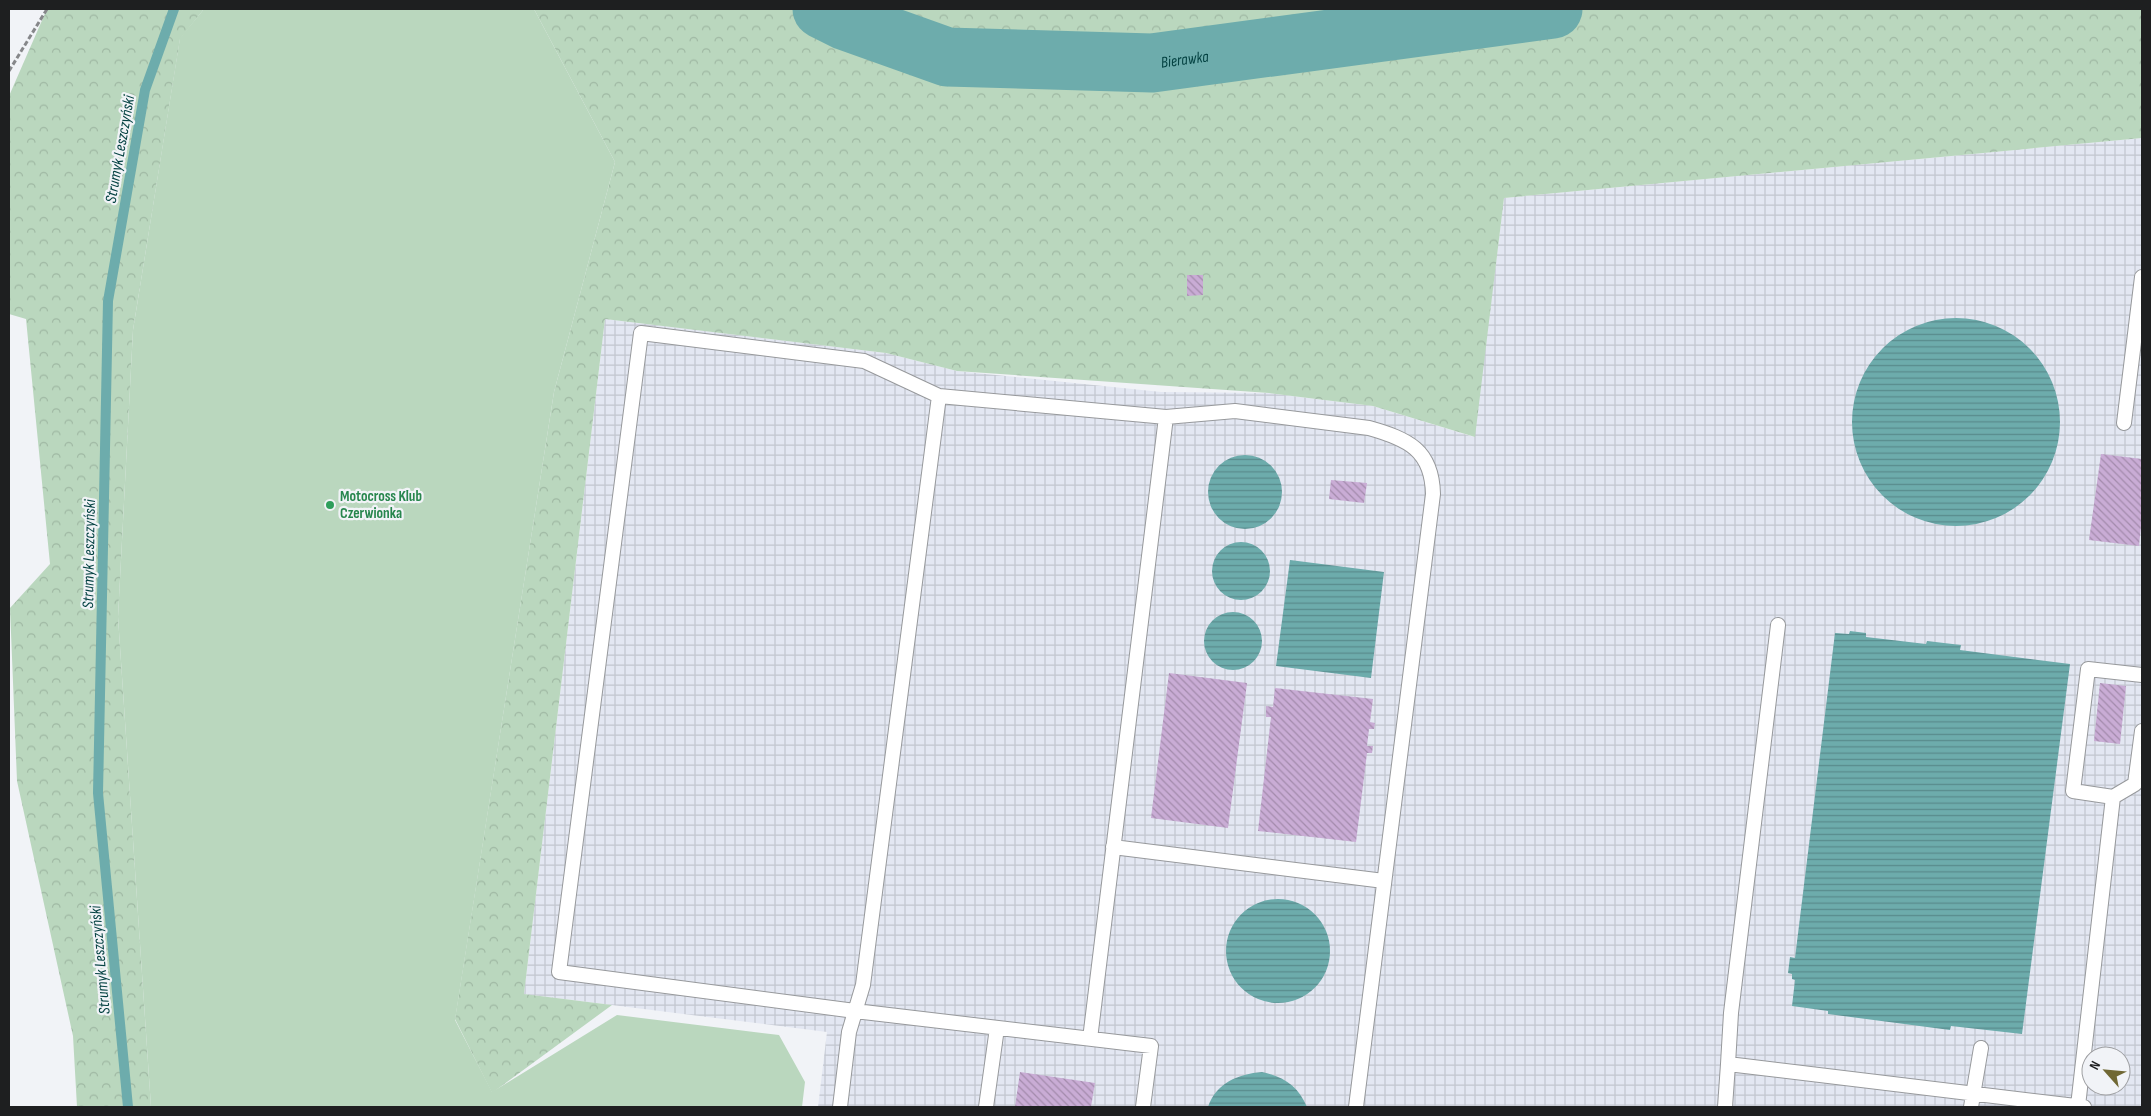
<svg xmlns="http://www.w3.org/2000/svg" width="2151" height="1116" font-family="'Sofia Sans Condensed',sans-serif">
<defs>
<pattern id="industrial-grid" width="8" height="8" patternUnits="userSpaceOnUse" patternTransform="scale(1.25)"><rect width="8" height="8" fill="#e3e7f2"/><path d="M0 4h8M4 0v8" fill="none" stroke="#c2c6cf"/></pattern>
<pattern id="forest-crowns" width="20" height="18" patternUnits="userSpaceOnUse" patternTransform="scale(1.25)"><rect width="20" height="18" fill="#bad7be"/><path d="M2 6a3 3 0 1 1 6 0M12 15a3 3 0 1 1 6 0" fill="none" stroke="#9fb8a3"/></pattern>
<pattern id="water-rules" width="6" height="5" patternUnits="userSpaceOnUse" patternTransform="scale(1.25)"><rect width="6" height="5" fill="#6dacac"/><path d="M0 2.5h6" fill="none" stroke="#598b8c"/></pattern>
<pattern id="building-back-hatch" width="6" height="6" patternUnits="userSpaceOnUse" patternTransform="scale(1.25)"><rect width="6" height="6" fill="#c9acd5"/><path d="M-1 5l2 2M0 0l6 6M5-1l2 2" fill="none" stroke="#a38bac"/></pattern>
</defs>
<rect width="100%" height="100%" fill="#f1f3f7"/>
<!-- industrial -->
<path fill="url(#industrial-grid)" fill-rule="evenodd" d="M2142,138V1107H818L827,1032L524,994L605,319L886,353L957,371L1161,392L1269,393L1373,406L1474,437L1504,198ZM2091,1056H2121V1086H2091Z"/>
<!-- forest -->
<path fill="url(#forest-crowns)" d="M47,9H204L180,39L133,330L118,617L151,1107H77L73,1036L17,781L10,608L50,564L26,319L9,314V96Z
M534,9H2142V138L1504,198L1475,437L1373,406L1269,393L957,371L886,353L605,319L524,994L612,1005L492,1093L455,1019L554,392L615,162Z"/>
<!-- garden -->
<path fill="#bad7be" d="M204,9H534L615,162L554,392L455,1020L492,1092L617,1015L779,1035L805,1082L802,1107H151L118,617L133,330L180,38Z"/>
<!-- water -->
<path fill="url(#water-rules)" d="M1852 422a104 104 0 1 1 208 0a104 104 0 1 1-208 0Z
M1208 492a37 37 0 1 1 74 0a37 37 0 1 1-74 0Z
M1212 571a29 29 0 1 1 58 0a29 29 0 1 1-58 0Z
M1290,560L1384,572L1371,678L1276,666Z
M1204 641a29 29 0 1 1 58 0a29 29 0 1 1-58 0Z
M1850,631L1866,633V637L1926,644L1927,641L1961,645L1960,650L2070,664L2022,1034L1951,1026L1950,1030L1828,1014V1011L1792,1006L1795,980L1792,979V974L1788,973L1790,957L1795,958L1835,633L1849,634Z
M1226 951a52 52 0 1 1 104 0a52 52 0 1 1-104 0Z
M1262,1072C1284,1077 1298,1086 1307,1107H1208C1216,1083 1238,1074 1262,1072Z"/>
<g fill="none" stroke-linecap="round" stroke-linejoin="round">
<!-- stream -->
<path stroke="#6dacac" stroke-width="10" d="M128,1107L98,793L108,301L145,90L174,9"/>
<!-- river -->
<path stroke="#6dacac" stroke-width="59" id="s1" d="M822,9L846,21L947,57L1152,63L1553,9"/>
</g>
<!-- building -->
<path fill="url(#building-back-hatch)" d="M1187,275H1203V295L1187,296Z
M2101,454L2142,459V516L2139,546L2089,540Z
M1331,480L1367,483L1364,503L1329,499Z
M1169,673L1247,683L1228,828L1151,818Z
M2100,683L2126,686L2120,744L2094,741Z
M1275,688L1373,699L1370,722L1375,723L1374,729H1369L1367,746H1373L1372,753H1367L1356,842L1258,831L1271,717H1266V706L1273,707Z
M1020,1072L1095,1083L1091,1107H1015Z"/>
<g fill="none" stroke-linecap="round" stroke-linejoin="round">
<!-- service casing -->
<g stroke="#97999c" stroke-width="16">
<path id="service" d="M2124,423L2142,277
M1778,625L1731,1013L1728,1064L2084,1107
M2142,675L2088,669L2073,791L2113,797L2135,784L2142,731
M1113,847L1384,881
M1090,1039L1166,417
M2078,1106L2113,797
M840,1107L849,1032L863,985L939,396
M986,1107L997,1028
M1143,1107L1151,1046L855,1011L559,972L641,333L864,361L939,396L1166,417L1235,411L1369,428C1408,439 1432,450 1433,494L1356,1107
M1725,1107L1728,1064
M1971,1107L1981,1048"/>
</g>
<!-- path -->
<path stroke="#86878a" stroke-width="3" stroke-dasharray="5 2.5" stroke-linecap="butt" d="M9,71L47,9"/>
<!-- service -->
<use href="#service" stroke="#fff" stroke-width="14"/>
</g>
<!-- markers -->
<circle fill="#2e9e5b" stroke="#f1f3f7" stroke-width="2" cx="330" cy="505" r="5"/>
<g text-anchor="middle" stroke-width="4.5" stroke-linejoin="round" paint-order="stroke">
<!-- leisure labels -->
<g font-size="15" font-weight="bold" fill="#27864d" stroke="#f1f3f7" text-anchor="start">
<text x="340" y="501">Motocross Klub<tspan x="340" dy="17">Czerwionka</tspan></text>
</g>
<!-- water labels -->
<g font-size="16" font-style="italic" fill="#044242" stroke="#f1f3f7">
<text dy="6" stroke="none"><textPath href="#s1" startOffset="372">Bierawka</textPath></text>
<text transform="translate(119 149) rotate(-80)" y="6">Strumyk Leszczyński</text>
<text transform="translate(88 554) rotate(-89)" y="6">Strumyk Leszczyński</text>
<text transform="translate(99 960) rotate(-95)" y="6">Strumyk Leszczyński</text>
</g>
</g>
<!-- border -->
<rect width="2151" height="1116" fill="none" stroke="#1e1f20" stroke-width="20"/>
<!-- north arrow -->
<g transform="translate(2106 1071) rotate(297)"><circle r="24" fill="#f1f3f7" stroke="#9d9ea1"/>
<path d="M0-4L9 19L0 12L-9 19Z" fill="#706834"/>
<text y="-8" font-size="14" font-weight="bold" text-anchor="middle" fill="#1e1f20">N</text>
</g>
</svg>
